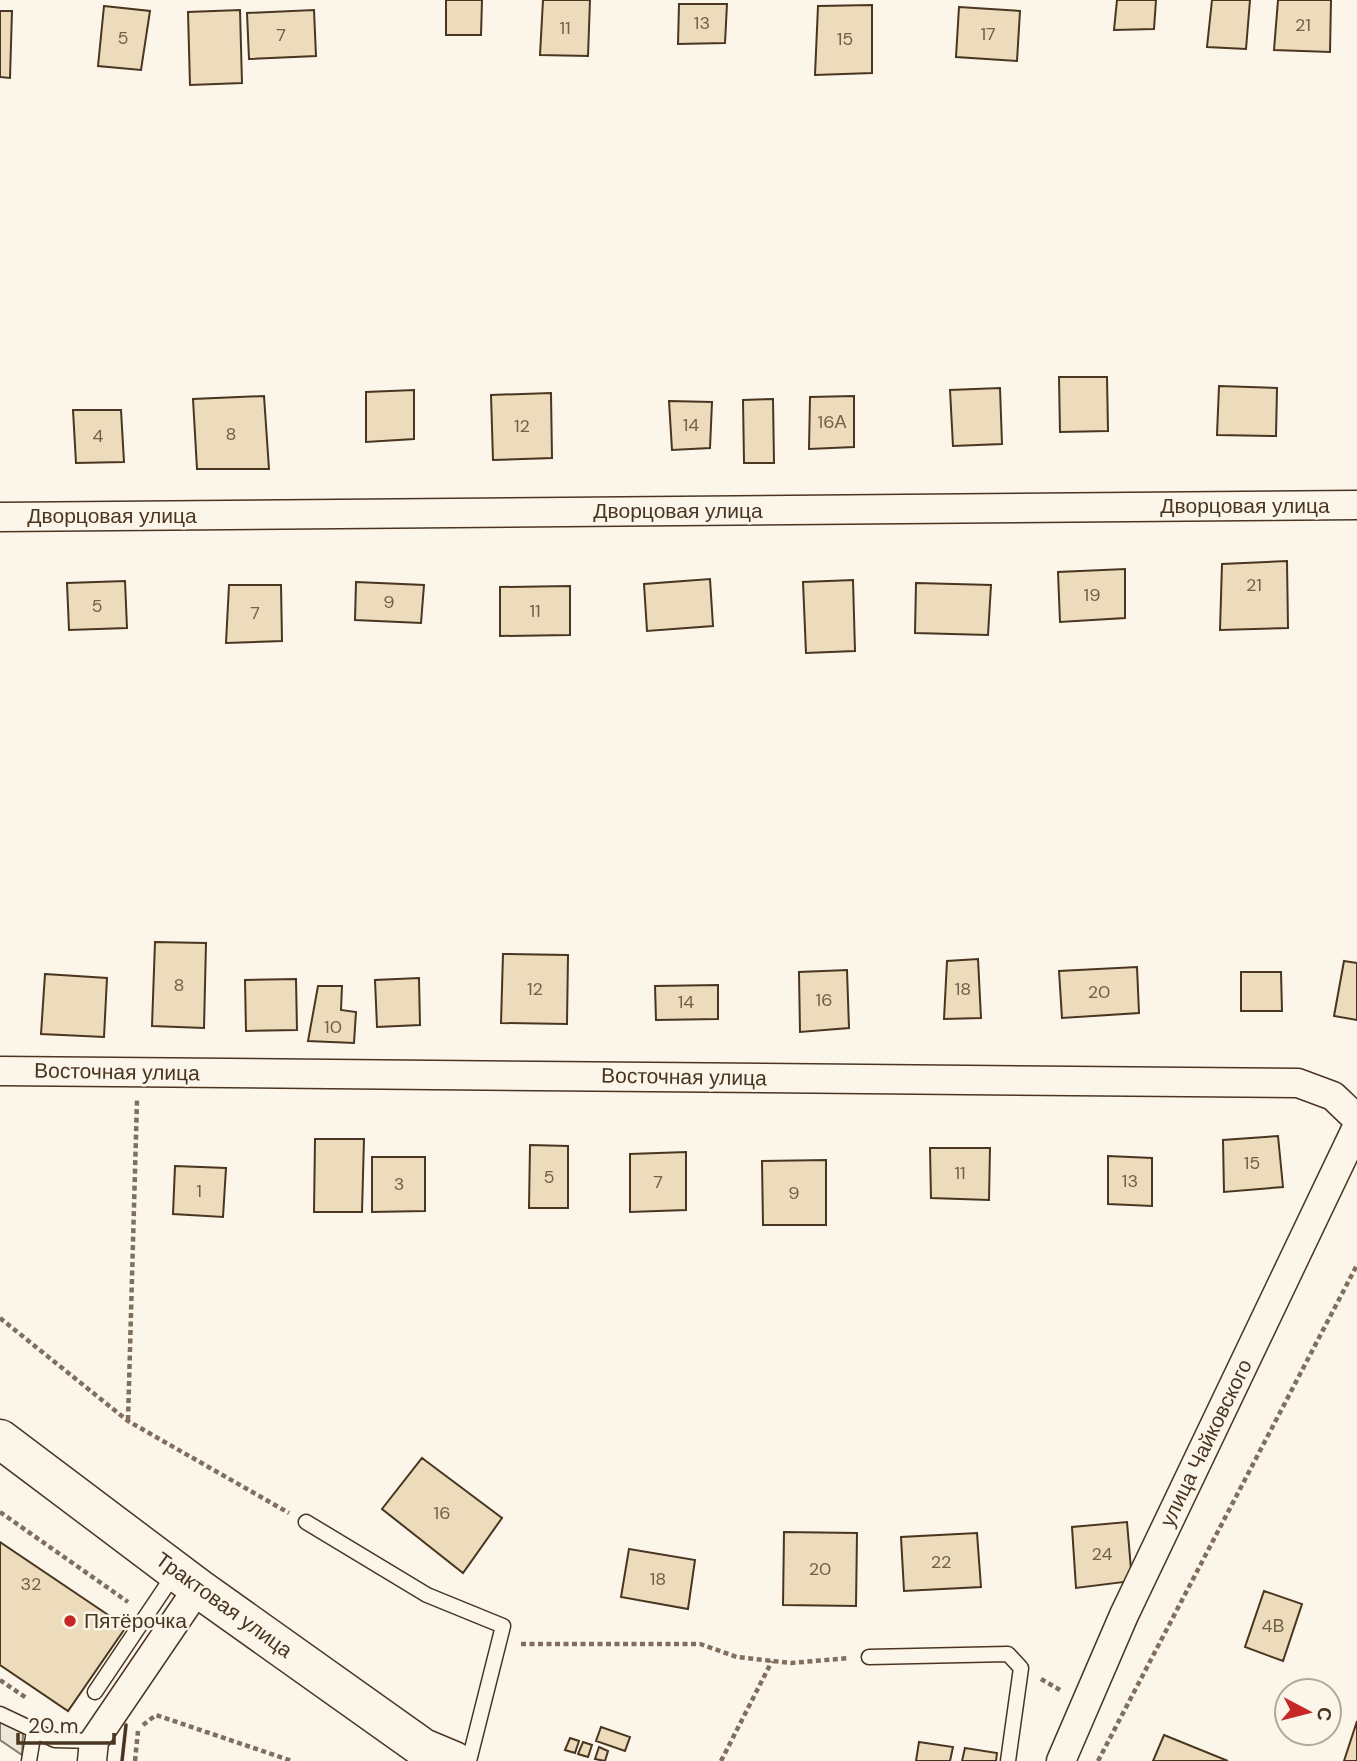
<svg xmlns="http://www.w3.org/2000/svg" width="1357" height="1761" font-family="'DM Sans',sans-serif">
<rect width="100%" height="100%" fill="#fbf6e9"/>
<!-- parking -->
<path fill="#ede7d9" stroke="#887966" stroke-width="2" d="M0,1719L23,1734L22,1755L0,1740Z"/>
<!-- building -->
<path fill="#ecdcbc" stroke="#4a3520" stroke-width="2" d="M446,0H482L481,35H446Z
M543,0H590L588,56L540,55Z
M1117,0H1156L1154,29L1114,30Z
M1212,0H1250L1246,49L1207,47Z
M1278,0H1331L1330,52L1274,50Z
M679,4H727L725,43L678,44Z
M872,5V73L815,75L818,6Z
M104,6L150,11L141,70L98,66Z
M959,7L1020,11L1017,61L956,57Z
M240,10L242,83L190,85L188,12Z
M314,10L316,56L249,59L247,13Z
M0,11H12L10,78L0,77Z
M1059,377H1107L1108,431L1060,432Z
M1219,386L1277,388L1276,436L1217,435Z
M1000,388L1002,444L953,446L950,390Z
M414,390V439L366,442V392Z
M551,393L552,458L493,460L491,395Z
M264,396L269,469H197L193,399Z
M854,396V447L809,449L810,397Z
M773,399L774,463H744L743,400Z
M669,401L712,402L710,448L672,450Z
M73,410H121L124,462L76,463Z
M1287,561L1288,628L1220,630L1222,564Z
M1125,569V618L1060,622L1058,572Z
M710,579L713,626L647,631L644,584Z
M853,580L855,651L806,653L803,582Z
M125,581L127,628L69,630L67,583Z
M356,582L424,585L421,623L355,620Z
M916,583L991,585L988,635L915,633Z
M229,585H281L282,641L226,643Z
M570,586V635L500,636V587Z
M155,942L206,943L204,1028L152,1026Z
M503,954L568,955L567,1024L501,1023Z
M978,959L981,1018L944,1019L947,961Z
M1344,961L1357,963V1020L1334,1016Z
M1137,967L1139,1013L1062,1018L1059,971Z
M847,970L849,1028L800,1032L799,972Z
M1241,972H1281L1282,1011H1241Z
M45,974L107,978L104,1037L41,1034Z
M419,978L420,1025L377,1027L375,980Z
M296,979L297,1030L246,1031L245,980Z
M718,985V1019L656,1020L655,986Z
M318,986H342L341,1010L356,1012L354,1043L308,1041Z
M1278,1136L1283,1187L1224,1192L1223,1140Z
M315,1139H364L362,1212H314Z
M530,1145L568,1146V1208H529Z
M930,1148H990L989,1200L931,1198Z
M686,1152V1210L630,1212V1154Z
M1108,1156L1152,1158V1206L1108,1204Z
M372,1157H425V1211L372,1212Z
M826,1160V1225H763L762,1161Z
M175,1166L226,1168L223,1217L173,1214Z
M422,1458L502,1518L463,1573L382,1509Z
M1127,1522L1132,1581L1076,1588L1072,1527Z
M784,1532L857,1533L856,1606L783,1605Z
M977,1533L981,1587L904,1591L901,1537Z
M0,1542L126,1627L68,1711L0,1665Z
M629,1549L695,1560L688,1609L621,1597Z
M1264,1591L1302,1604L1283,1661L1245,1647Z
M1357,1721V1761H1344Z
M601,1727L630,1737L625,1751L596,1741Z
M1164,1735L1228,1761H1153Z
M570,1738L579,1741L575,1753L565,1750Z
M583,1742L592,1745L588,1757L578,1754Z
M919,1742L953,1747L950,1761H916Z
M599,1747L608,1751L605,1761L595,1759Z
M965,1748L997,1753L996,1761H962Z"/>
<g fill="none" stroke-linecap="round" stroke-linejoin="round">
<!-- lane casing -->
<g stroke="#4a3520" stroke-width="17">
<path id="lane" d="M306,1522L427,1595L503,1626L469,1761
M869,1657L1008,1654L1021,1668L1008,1761
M95,1692L175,1573
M0,1714L55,1740L94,1741
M29,1761L34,1731"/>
</g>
<!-- street casing -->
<g stroke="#4a3520" stroke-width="31">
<path id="street" d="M0,517L1357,505
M0,1071L1298,1083L1333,1096L1357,1119
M92,1761L94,1741L198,1588
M1061,1761L1124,1615L1357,1127"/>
</g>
<!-- secondary casing -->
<g stroke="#4a3520" stroke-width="41">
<path id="secondary" d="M0,1439L198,1588L423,1748L454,1761"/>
</g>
<!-- path -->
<path stroke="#7f6f5c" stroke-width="4.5" stroke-dasharray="5 3.5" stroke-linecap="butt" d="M0,1318L128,1421L289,1513
M128,1420L137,1100
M0,1512L128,1602
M521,1644H700L737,1657L791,1663L849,1658
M1041,1679L1060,1690
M0,1680L28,1699
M143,1725L156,1715L292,1761
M135,1761L138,1731
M721,1761L772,1661
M1098,1761L1357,1265"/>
<!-- lane -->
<use href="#lane" stroke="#fbf6e9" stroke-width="14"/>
<!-- street -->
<use href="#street" stroke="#fbf6e9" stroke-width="28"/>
<!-- secondary -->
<use href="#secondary" stroke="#fbf6e9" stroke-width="38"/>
<!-- wall -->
<path stroke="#4a3520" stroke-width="3.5" d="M122,1761L126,1725"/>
</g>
<!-- markers -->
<circle fill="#c62828" stroke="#fbf6e9" stroke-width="2.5" cx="70" cy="1621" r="7"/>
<g text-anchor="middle" stroke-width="5" stroke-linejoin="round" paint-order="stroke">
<!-- number labels -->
<g font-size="18" fill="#725f47">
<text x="702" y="29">13</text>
<text x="1303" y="31">21</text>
<text x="565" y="34">11</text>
<text x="988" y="40">17</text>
<text x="281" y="41">7</text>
<text x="123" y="44">5</text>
<text x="845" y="45">15</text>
<text x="832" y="428">16А</text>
<text x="691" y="431">14</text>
<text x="522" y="432">12</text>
<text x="231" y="440">8</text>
<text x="98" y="442">4</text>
<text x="1254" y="591">21</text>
<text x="1092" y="601">19</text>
<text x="389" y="608">9</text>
<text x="97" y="612">5</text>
<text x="535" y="617">11</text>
<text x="255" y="619">7</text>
<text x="179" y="991">8</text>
<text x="535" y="995">12</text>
<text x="963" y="995">18</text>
<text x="1099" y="998">20</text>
<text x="824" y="1006">16</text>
<text x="686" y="1008">14</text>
<text x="333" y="1033">10</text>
<text x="1252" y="1169">15</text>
<text x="960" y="1179">11</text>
<text x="549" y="1183">5</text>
<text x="1130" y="1187">13</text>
<text x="658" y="1188">7</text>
<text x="399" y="1190">3</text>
<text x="199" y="1197">1</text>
<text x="794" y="1199">9</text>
<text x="442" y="1519">16</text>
<text x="1102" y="1560">24</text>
<text x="941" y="1568">22</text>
<text x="820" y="1575">20</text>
<text x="658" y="1585">18</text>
<text x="31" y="1590">32</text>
<text x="1273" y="1632">4В</text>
</g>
<!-- street labels -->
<g font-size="21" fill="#4a3520" stroke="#fbf6e9">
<text x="1245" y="513">Дворцовая улица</text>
<text x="678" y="518">Дворцовая улица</text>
<text x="112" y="523">Дворцовая улица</text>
<text transform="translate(117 1072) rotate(1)" y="7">Восточная улица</text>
<text transform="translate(684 1077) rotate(1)" y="7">Восточная улица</text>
<text transform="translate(1206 1443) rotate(-64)" y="7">улица Чайковского</text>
<text transform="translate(224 1605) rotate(36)" y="7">Трактовая улица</text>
</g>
<!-- poi labels -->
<g font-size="21" fill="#4a3520" stroke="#fbf6e9" text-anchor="start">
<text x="84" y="1628">Пятёрочка</text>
</g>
</g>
<!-- north arrow -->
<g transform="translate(1308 1712) rotate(97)"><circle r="33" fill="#fbf6e9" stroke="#b4a999" stroke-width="2"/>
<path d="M0-5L12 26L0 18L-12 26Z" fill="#c62828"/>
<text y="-10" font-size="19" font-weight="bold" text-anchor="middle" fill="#4a3520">С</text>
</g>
<!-- scale -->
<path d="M18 1733v10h96v-10" fill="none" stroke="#4a3520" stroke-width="3.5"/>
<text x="28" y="1733" font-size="21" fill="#4a3520" stroke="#fbf6e9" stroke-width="5" paint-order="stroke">20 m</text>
</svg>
